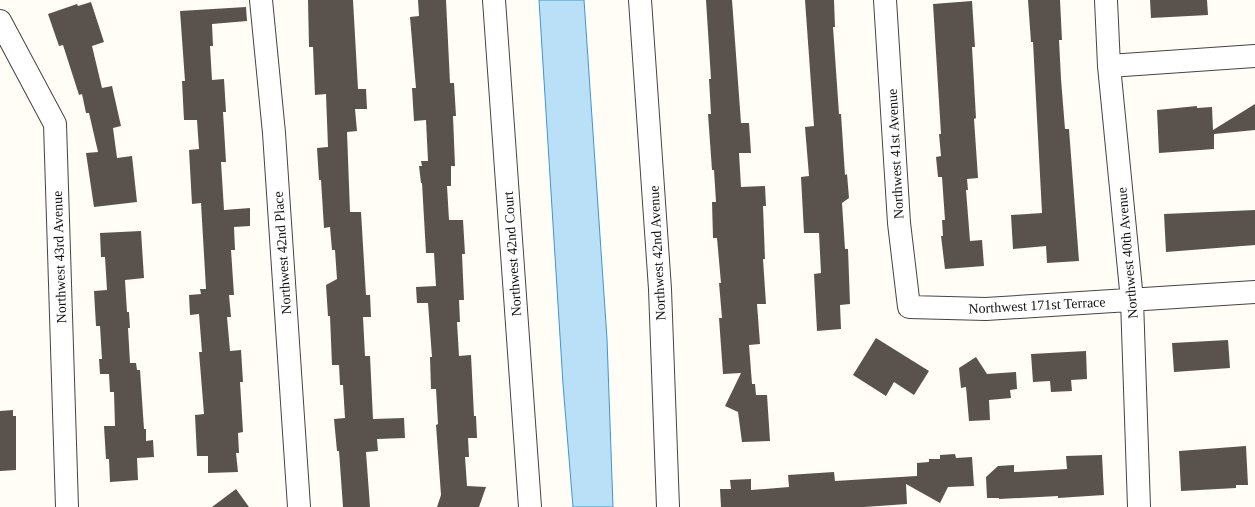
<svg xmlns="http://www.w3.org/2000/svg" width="1255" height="507" font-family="Georgia,serif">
<rect width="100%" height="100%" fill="#fffdf5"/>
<!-- water -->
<path fill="#b9e0f7" stroke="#3f96cf" d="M539,0H584L607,339L613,507H573L563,384Z"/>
<!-- building -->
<path fill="#5a524d" d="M308,0H353L358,89H366L367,109H355L357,131L347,132L350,212H361L366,295H370L371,317H363L365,356H370L373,419L404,418L405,438L377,439L378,451L366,452L370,507H343L339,451H337L334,419L345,418L343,385H340L339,365H332L330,316H328L326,285L337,279L335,250H332L330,227L324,228L321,180H319L317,148L328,147L326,94L315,95L313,47H309Z
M418,0H446L450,83H454L456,116H453L455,166H451V186H447L449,220H463L465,254H462L464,300H459L460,322H457L459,356L471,355L474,416H476L477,438H468L469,457H465L467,486L486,487L479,507H437L441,495L436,425L438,424L436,389H431L430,357H432L428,303H417L416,287L436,286L434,253H426L422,183H421L419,166H422L421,161H428L426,120L414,121L412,88H416L410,17L419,16Z
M706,0H732L741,123H749L751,153H739L741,187L765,186L766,206H763L765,259H763L766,304H757L760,344L749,345L752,384H755L756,395H767L770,441L742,442L738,412L725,406L741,373L723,374L719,318H722L719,283H721L717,238H713L712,202H716L714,170H712L708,114H711L709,79H711Z
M805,0H834L835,27H833L839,114H841L845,175L847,174L849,198L842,203L845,249H848L850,304L840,305L841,329L817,331L814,274L821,273L819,233H804L801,177L809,176L805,127L814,126Z
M1028,0H1060L1062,40H1059L1061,79L1065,129H1069L1079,261L1047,263L1046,246L1013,249L1011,215L1042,213L1033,42H1031Z
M1150,0H1207L1208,15L1151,18Z
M972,1L975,47H972L976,118L974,119L978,178L967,179L968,190H966L970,241L982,240L984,266L945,269L941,236H943L942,220H945L942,177H938L936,157L941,156L939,134H941L933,4Z
M91,2L104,42L92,46L102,88L112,86L121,126L113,128L117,158L132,156L137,202L94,207L86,153L98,152L89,113H86L82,94L79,95L63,45L59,46L48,14L77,4L78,6Z
M246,7L247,21L212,24L213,46H210L212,80L224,79L226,112H223L226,162H221L224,210L250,208V226L234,227L235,250H231L234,295H229L231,317H227L230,351L241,350L243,382H240L243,432L238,433L239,453H236L238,472L208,473V456H197L195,415L204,414L199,352H202L199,314L190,315L189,295L201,294L200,289H206L201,203L192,204L189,150L199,149L197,120H184L182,81H185L180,11Z
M1255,104V130L1214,134V149L1159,153L1157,110L1197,106V108L1212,107L1213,130Z
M1255,210V245L1166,252L1164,214Z
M141,231L144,278L125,280L127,312H129L130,328H128L130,363H136L137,370H140L144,429H146V441L153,440L154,457L137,458L138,480L110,482L109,459H106L104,426H115L114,392H110L109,374H100L99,359H102L100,326H96L94,291L107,290L105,257H101L100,233Z
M876,338L929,371L914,395L894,382L886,396L853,375Z
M1228,340L1230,368L1174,372L1172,343Z
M1086,351L1087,379L1071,380L1072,391L1051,392L1050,381L1033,382L1031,354Z
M976,357L987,374L1016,372L1017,389L1010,390L1011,398L989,400L990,420L969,421L966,387L961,388L959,368Z
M13,410V416H16V470L0,471V411Z
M1246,446L1248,485H1236V488L1181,491L1179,451Z
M955,454L956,458L972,457L974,486L948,487L940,503L906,484L907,504L864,507H721L720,489H731L730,480L751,479V490L789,487L788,475L834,472L835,481L917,476V463L929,462V459H940V455Z
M1102,455L1104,495L1058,498V496L999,499V498H987L986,477L998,466L1014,465V472L1067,469L1066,456Z
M236,489L249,507H212Z"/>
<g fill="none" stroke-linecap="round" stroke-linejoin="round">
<!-- minor casing -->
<g stroke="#444" stroke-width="24">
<path id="minor" d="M261,0L274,133L299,507
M494,0L530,507
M640,0L660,289L668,507
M885,0L899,223L909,307L986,309L1255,292
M1106,0L1109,66L1132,300L1139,507
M0,21L55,124L67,507
M1109,66L1255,56"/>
</g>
<!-- minor -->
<use href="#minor" stroke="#fff" stroke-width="22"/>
</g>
<g text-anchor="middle" stroke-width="5" stroke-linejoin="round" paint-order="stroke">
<!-- street labels -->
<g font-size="14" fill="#111" stroke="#fff">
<text transform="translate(895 154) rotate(-93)" y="5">Northwest 41st Avenue</text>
<text transform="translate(282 253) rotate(-94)" y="5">Northwest 42nd Place</text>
<text transform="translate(657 253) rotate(-93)" y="5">Northwest 42nd Avenue</text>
<text transform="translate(1127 253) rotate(-95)" y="5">Northwest 40th Avenue</text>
<text transform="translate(512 254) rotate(-94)" y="5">Northwest 42nd Court</text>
<text transform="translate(59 257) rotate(-92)" y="5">Northwest 43rd Avenue</text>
<text transform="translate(1037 305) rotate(-3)" y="5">Northwest 171st Terrace</text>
</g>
</g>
</svg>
